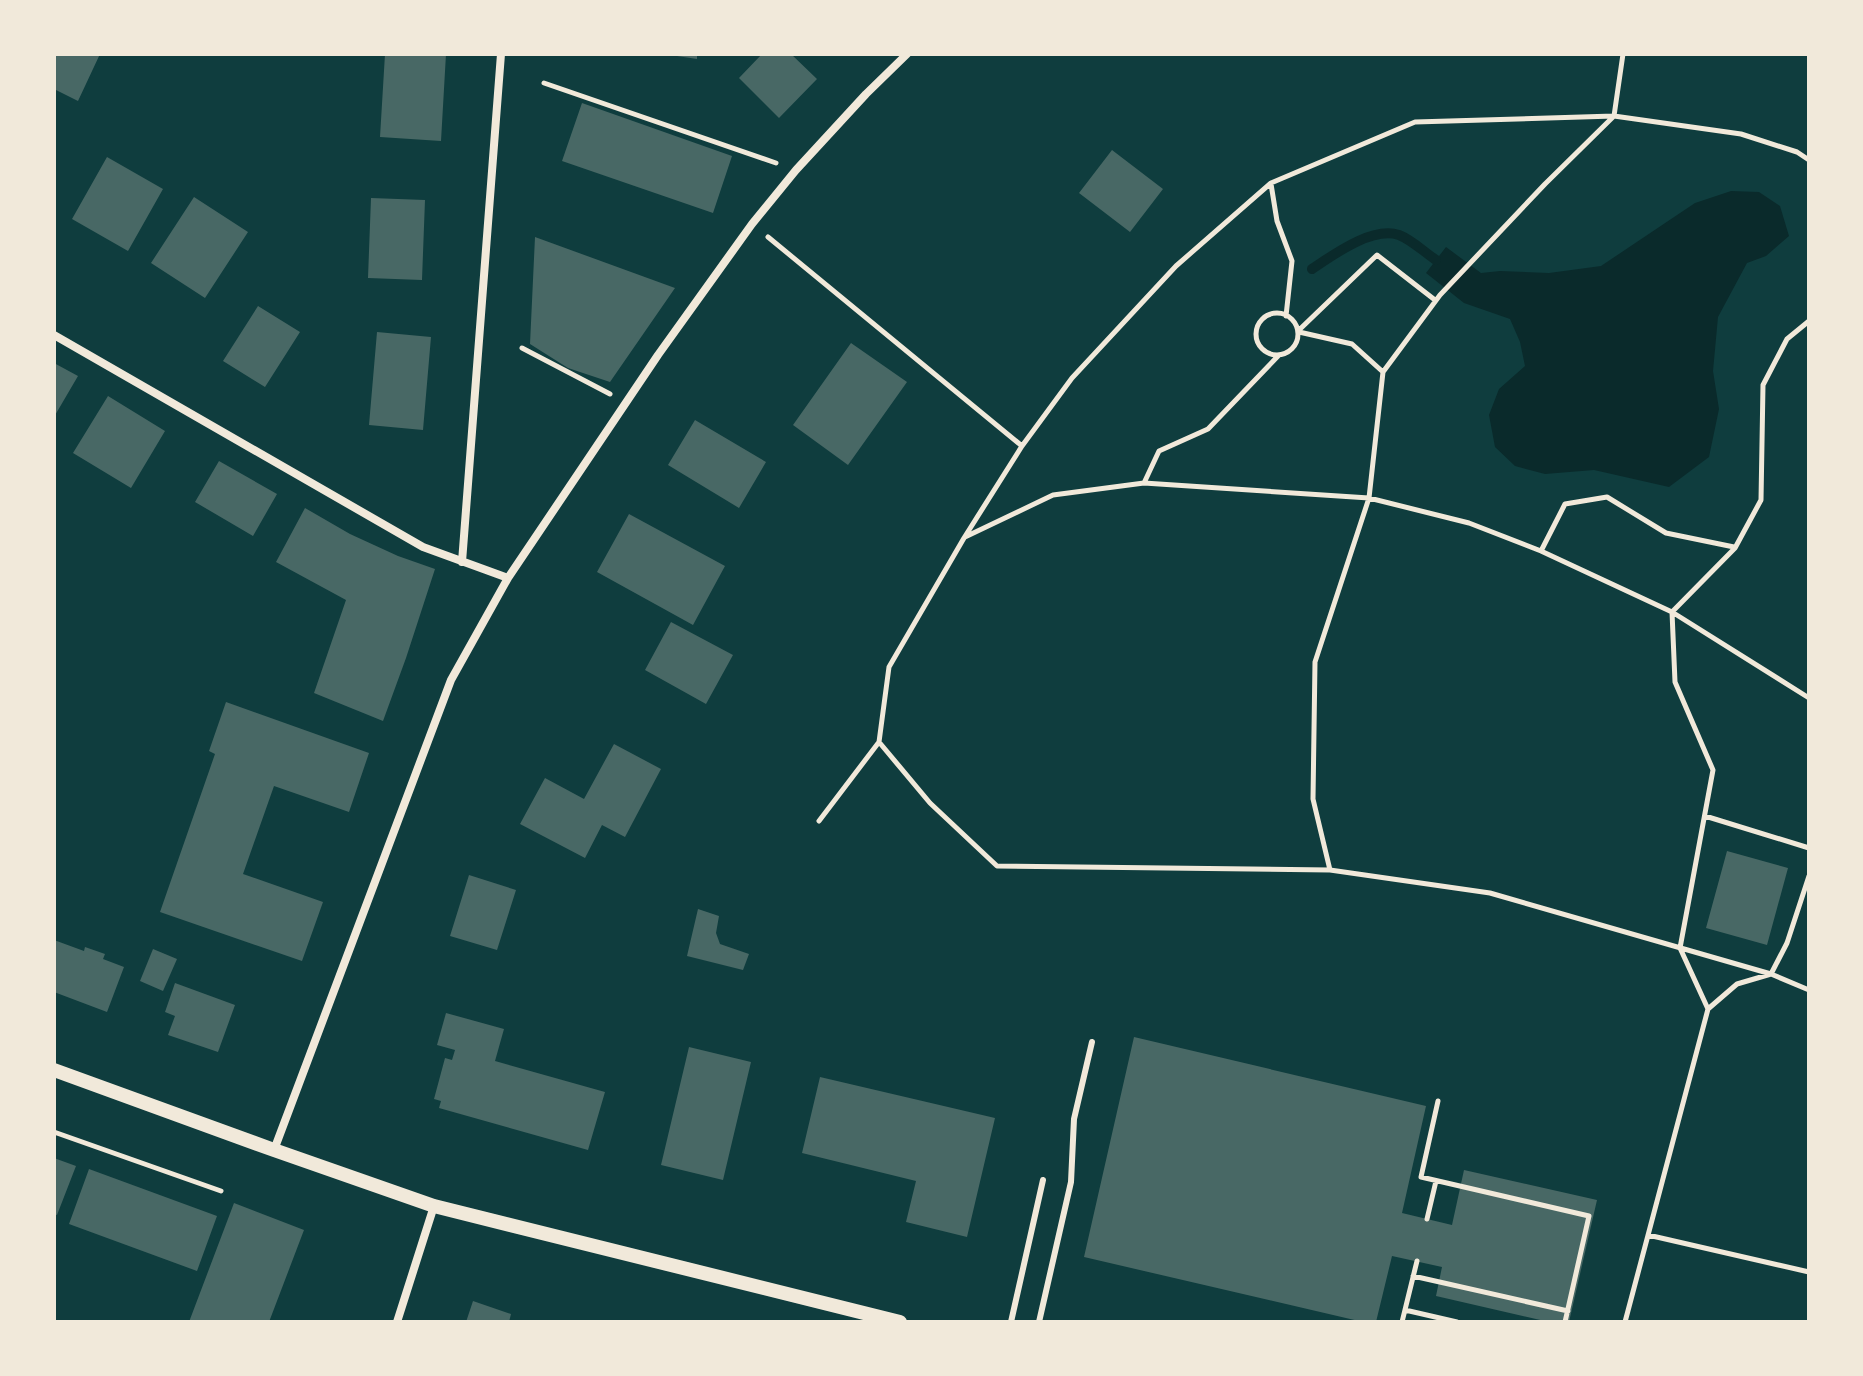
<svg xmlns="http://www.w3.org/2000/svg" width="1863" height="1376" font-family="'Public Sans',sans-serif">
<rect width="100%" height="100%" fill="#0f3d3e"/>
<!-- water -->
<path fill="#0a2a2b" d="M1731,191L1759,192L1780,206L1789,236L1766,256L1747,263L1718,317L1713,371L1719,409L1709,457L1669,487L1594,470L1545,474L1515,466L1495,447L1489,415L1499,389L1525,366L1520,342L1510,319L1464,303L1426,273L1446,247L1481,273L1500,271L1549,273L1601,266L1695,203Z"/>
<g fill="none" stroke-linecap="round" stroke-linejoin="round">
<!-- stream -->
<path stroke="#0a2a2b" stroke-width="10" d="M1312,269C1333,255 1372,226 1399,235C1412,240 1424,252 1436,260"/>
</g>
<!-- building -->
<path fill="#486865" d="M54,54H100L78,101L54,89Z
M385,54H446L441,141L380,137Z
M677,54H697V59L677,56Z
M762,54H791L817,79L779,118L739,78Z
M582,103L732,156L713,213L562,161Z
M1112,150L1163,189L1130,232L1079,193Z
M107,157L163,189L128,251L72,219Z
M194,197L248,232L205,298L151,263Z
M371,198L425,200L422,280L368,278Z
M535,237L675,288L610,382L568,368L530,344Z
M258,306L300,332L265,387L223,361Z
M377,332L431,337L423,430L369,425Z
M851,343L907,382L848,465L793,425Z
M54,363L78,376L54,417Z
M108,396L165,431L131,488L73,453Z
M695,420L766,462L739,508L668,465Z
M219,461L277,494L253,536L195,502Z
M305,508L350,534L398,556L435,569L406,658L383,721L314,693L346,600L276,562Z
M629,514L725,566L693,625L597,572Z
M671,622L733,655L706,704L645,670Z
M226,702L369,753L349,812L274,786L243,874L323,902L302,961L160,912L215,754L209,751Z
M614,744L661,769L625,837L602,825L585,858L520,824L545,778L584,799Z
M1727,851L1788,868L1767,945L1706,928Z
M469,875L516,890L497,950L450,936Z
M698,909L719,916L716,933L720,944L749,954L743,970L687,956Z
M54,940L84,951L85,947L105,954L103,959L124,967L107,1012L54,992Z
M153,949L177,959L163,991L140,981Z
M175,983L235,1005L218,1052L168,1035L175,1016L165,1012Z
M446,1013L504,1029L495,1061L605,1092L588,1150L439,1108L441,1101L434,1099L445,1058L452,1060L455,1050L437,1045Z
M1134,1037L1426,1106L1402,1213L1452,1225L1464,1170L1597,1200L1569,1322H1549L1436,1296L1442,1267L1392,1256L1376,1322H1363L1084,1257Z
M689,1047L751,1062L723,1180L661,1165Z
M820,1077L995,1118L967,1237L906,1222L916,1181L802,1153Z
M54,1158L76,1166L57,1215L54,1214Z
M89,1169L217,1216L197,1271L69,1224Z
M234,1203L304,1230L269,1322H189Z
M473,1301L511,1314L509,1322H466Z"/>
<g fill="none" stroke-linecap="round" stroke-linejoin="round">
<!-- path -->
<path stroke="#f1e9da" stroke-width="5" d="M544,83L776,163
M1809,160L1797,152L1741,134L1614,116L1415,122L1271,183L1176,266L1072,378L1022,446L964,538L889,667L879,742L930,803L997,866L1330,870L1490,893L1771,974L1809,990
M1271,184L1277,221L1292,261L1286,316
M768,237L1022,446
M1256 334a21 21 0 1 1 42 0a21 21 0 1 1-42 0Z
M1298,331L1377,255L1435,300
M1299,332L1352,344L1383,372
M522,348L610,394
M1144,483L1159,451L1208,429L1279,355
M965,537L1053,495L1144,483L1369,498L1469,523L1541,551L1672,612L1809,698
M1541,551L1565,504L1607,497L1666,533L1734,547
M1705,816L1809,848
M819,821L879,742
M1330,870L1313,799L1315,662L1369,498L1383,372L1440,295L1545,184L1614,116L1623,54
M1708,1009L1737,984L1771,974L1787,943L1809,876
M1438,1101L1421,1177L1589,1216L1565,1322
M54,1132L221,1191
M1427,1219L1436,1181
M1648,1235L1809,1272
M1413,1276L1568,1311
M1405,1310L1457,1322
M1402,1322L1417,1261
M1625,1322L1708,1009L1680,948L1713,770L1675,682L1672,612L1735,548L1761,500L1763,385L1787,339L1809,321"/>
<!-- service -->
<path stroke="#f1e9da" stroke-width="6" d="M1011,1322L1043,1180
M1039,1322L1071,1182L1074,1119L1092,1042"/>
<!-- minor -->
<path stroke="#f1e9da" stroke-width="8" d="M54,335L423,547L508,578
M462,562L501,54
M274,1150L451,680L508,578L658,355L752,224L796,170L866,94L907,54
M397,1322L434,1206"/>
<!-- tertiary -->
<path stroke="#f1e9da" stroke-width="14" d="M54,1070L274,1150L434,1206L900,1322"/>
</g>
<!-- border -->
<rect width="1863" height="1376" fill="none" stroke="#f1e9da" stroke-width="112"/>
</svg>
